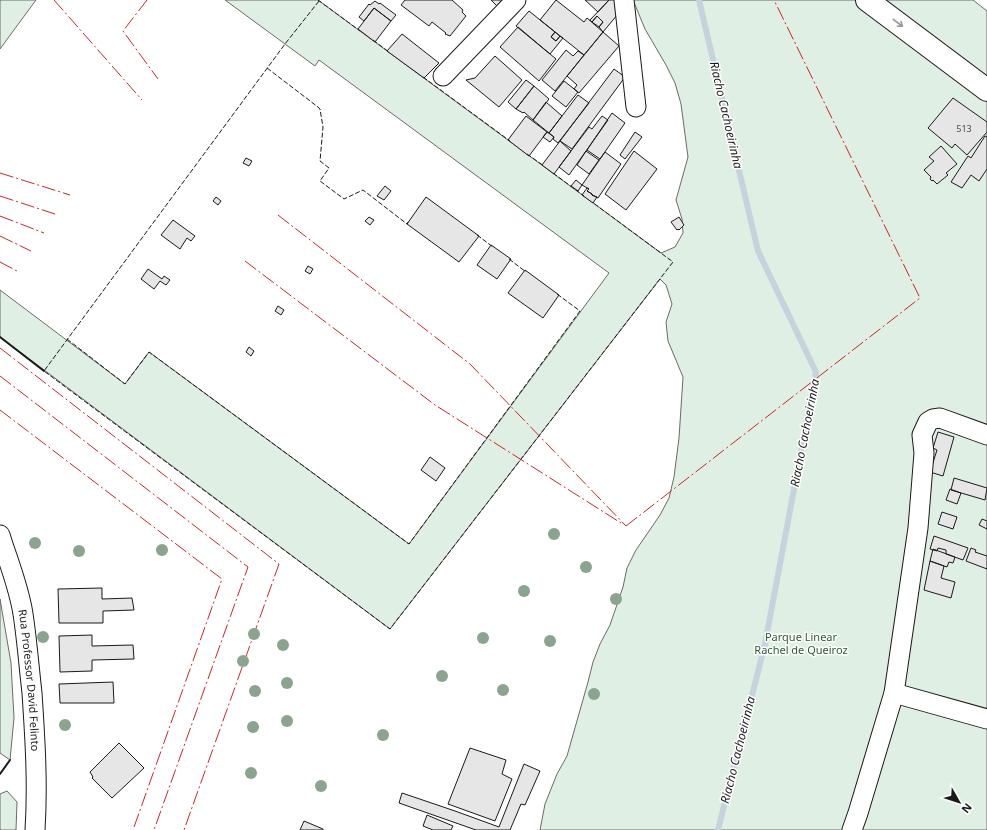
<svg xmlns="http://www.w3.org/2000/svg" width="987" height="830" font-family="'Noto Sans',sans-serif">
<rect width="100%" height="100%" fill="#fff"/>
<!-- green -->
<path fill="#e0efe3" stroke="#6a6a6a" d="M0,0H36L0,49Z
M225,0H318L661,253L675,247L683,233L682,219L676,200L688,157L681,104L675,83L666,65L645,29L633,0H973L987,11V830H540L545,804L557,774L567,756L588,682L593,662L600,644L610,625L623,587L627,568L636,550L660,515L669,498L674,477L679,438L683,377L668,341L666,322L672,304L666,285L660,279L390,629L0,337V290L125,384L149,352L409,544L609,273L319,60L315,66Z
M0,599L11,663L14,718L10,760L0,753Z
M7,791L17,802L16,830H0V794Z"/>
<g fill="none" stroke-linecap="round" stroke-linejoin="round">
<!-- stream -->
<path stroke="#c6d2dc" stroke-width="6" d="M699,0L758,251L816,372L765,644L718,830"/>
</g>
<!-- building -->
<path fill="#e6e6e6" stroke="#1a1a1a" d="M405,0H452L463,10L462,12L466,16L450,36L445,34L446,33L432,22L429,26L401,5Z
M491,0H502L497,6Z
M556,0L584,22L587,18L603,32L584,55L540,20Z
M585,0H609L598,12Z
M609,0H621L623,8L603,32L599,27L603,22L597,16L592,22L590,20Z
M375,1L379,4L380,3L396,15L391,21L374,8L364,21L359,17L369,4L370,5Z
M374,8L391,21L375,42L358,29Z
M529,11L555,32L551,37L556,41L560,36L563,38L550,54L516,26Z
M597,16L603,22L599,27L592,22Z
M518,27L556,59L539,81L500,47Z
M555,32L560,36L556,41L551,37Z
M603,32L619,46L579,93L574,89L577,85L567,76Z
M402,34L439,63L424,78L387,51Z
M566,50L573,56L578,51L584,55L555,91L542,80Z
M495,56L522,80L499,107L466,80L475,78Z
M614,69L625,77L572,149L560,141Z
M526,80L534,86L516,109L508,102Z
M564,81L578,92L566,107L552,96Z
M534,86L549,99L533,120L524,112L523,113L516,109Z
M578,95L589,103L558,143L553,139L554,137L549,133Z
M953,98L987,122V132L967,155L955,144L952,148L928,128Z
M546,102L562,116L549,133L533,120Z
M612,113L625,123L600,159L587,150Z
M526,116L547,132L529,156L508,140Z
M602,116L608,120L569,175L559,167L589,127L592,129Z
M547,132L554,137L550,142L543,137Z
M635,132L642,137L625,159L620,155Z
M985,136L987,137V169L979,181L971,175L962,188L951,182L968,156L971,158Z
M560,141L571,151L554,174L542,165Z
M941,146L957,164L946,173L948,175L937,184L933,180L932,181L930,179L931,177L924,170L934,161L929,157Z
M586,151L599,160L589,174L577,165Z
M634,151L657,169L626,210L605,194Z
M605,152L621,164L598,198L592,195V194L587,191L589,189L582,185Z
M246,158L252,161L249,166L243,163Z
M576,180L582,185L578,191L571,186Z
M385,186L391,191L384,200L377,196Z
M587,188L589,189L587,191L592,194V195L597,197L593,203L582,195Z
M216,197L221,201L218,205L213,201Z
M426,197L479,236L459,262L407,224Z
M369,217L374,220L370,225L365,221Z
M679,217L684,225L679,230L678,229L677,230L671,222Z
M173,220L195,236L191,241L187,238L180,249L161,235Z
M491,245L511,259L497,279L477,265Z
M308,266L313,269L310,274L305,271Z
M148,269L162,279L164,276L170,280L166,285L160,281L154,289L141,279Z
M525,270L559,295L543,318L508,293Z
M278,306L284,310L281,315L275,311Z
M249,347L254,351L251,356L246,352Z
M938,432L954,437L943,476L930,472L937,450L933,448Z
M430,457L445,468L436,481L421,470Z
M954,478L987,488L985,500L951,490Z
M950,489L961,493L957,504L946,500Z
M942,512L957,517L953,529L938,524Z
M982,519L987,521V529L979,525Z
M934,536L968,548L963,560L946,554V550L938,548L937,551L930,549Z
M971,548L976,550L975,552L987,556V569L966,561Z
M933,549L955,557L953,563L949,562L947,567L930,561Z
M930,561L944,566L941,578L955,582L951,598L924,590Z
M102,588V599L132,598L134,610L103,611V623H59L58,589Z
M92,635V646L133,645L134,659L92,660V671L60,672L59,636Z
M113,682L114,703H60L59,684Z
M119,743L144,768L112,798L92,778L93,777L90,772Z
M470,748L506,760L502,774L512,779L495,821L448,804Z
M524,764L540,771L525,805L521,804L510,830H476L399,803L402,793L455,811L499,827Z
M427,815L453,826L451,830H433L423,826Z
M304,821L323,829V830H300Z"/>
<g fill="none" stroke-linecap="round" stroke-linejoin="round">
<!-- minor casing -->
<g stroke="#1a1a1a" stroke-width="21">
<g id="minor">
<path d="M624,0L636,107"/>
<path d="M443,76L516,0"/>
<path id="s1" d="M0,535C8,561 19,587 23,614C27,640 29,667 32,693C35,738 38,784 35,830"/>
<path d="M894,693L987,719"/>
<path d="M852,830L858,813L894,693L918,528L924,453L922,435L928,422L933,419L940,418L987,435"/>
</g>
</g>
<!-- primary casing -->
<g stroke="#1a1a1a" stroke-width="24">
<path id="primary" d="M867,0L987,90"/>
</g>
<!-- minor -->
<use href="#minor" stroke="#fff" stroke-width="19"/>
<!-- primary -->
<use href="#primary" stroke="#fff" stroke-width="22"/>
<!-- fence -->
<path stroke="#1a1a1a" stroke-width="1" stroke-dasharray="5 2" stroke-linecap="butt" d="M318,0L360,31
M319,1L285,44L44,371L390,629L673,262L592,202
M373,40L389,52
M267,68L318,107L320,109L323,127L320,161L329,168L320,181L344,199L363,190L407,224L408,222
M423,77L510,141
M527,154L544,166
M553,173L584,196
M477,235L493,247
M509,259L526,272
M67,339L125,384L149,352L409,544L580,311L557,294"/>
<!-- wall -->
<path stroke="#1a1a1a" stroke-width="2" d="M0,337L44,371
M0,774L10,760"/>
<!-- power -->
<path stroke="#c62828" stroke-width="1" stroke-dasharray="14 3 2 3" stroke-linecap="butt" d="M54,0L142,100
M147,0L123,31L158,79
M0,173L70,195
M0,196L58,215
M278,215L470,364L626,526
M0,216L44,233
M0,236L31,251
M245,261L435,405L621,523
M0,262L17,271
M0,348L279,564L184,830
M0,376L248,567L154,830
M0,410L222,579L133,830
M626,526L920,298L774,0"/>
</g>
<!-- trees -->
<g fill="#8aa48f">
<circle cx="554" cy="534" r="6"/>
<circle cx="35" cy="543" r="6"/>
<circle cx="162" cy="550" r="6"/>
<circle cx="79" cy="551" r="6"/>
<circle cx="586" cy="567" r="6"/>
<circle cx="524" cy="591" r="6"/>
<circle cx="616" cy="599" r="6"/>
<circle cx="254" cy="634" r="6"/>
<circle cx="43" cy="637" r="6"/>
<circle cx="483" cy="638" r="6"/>
<circle cx="550" cy="641" r="6"/>
<circle cx="283" cy="645" r="6"/>
<circle cx="243" cy="661" r="6"/>
<circle cx="442" cy="676" r="6"/>
<circle cx="287" cy="683" r="6"/>
<circle cx="503" cy="690" r="6"/>
<circle cx="255" cy="691" r="6"/>
<circle cx="594" cy="694" r="6"/>
<circle cx="287" cy="721" r="6"/>
<circle cx="65" cy="725" r="6"/>
<circle cx="253" cy="727" r="6"/>
<circle cx="383" cy="735" r="6"/>
<circle cx="251" cy="773" r="6"/>
<circle cx="321" cy="786" r="6"/>
</g>
<!-- one-way arrows -->
<defs><path id="oneway-shaft" d="M-6 0H5M1.5-3L5.5 0L1.5 3" fill="none" stroke-width="1.6" stroke-linecap="round" stroke-linejoin="round"/></defs>
<use stroke="#989898" href="#oneway-shaft" transform="translate(898 23) rotate(37)"/>
<g text-anchor="middle" stroke-width="3" stroke-linejoin="round" paint-order="stroke">
<!-- number labels -->
<g font-size="9" fill="#4d4d4d">
<text x="964" y="132">513</text>
</g>
<!-- park labels -->
<g font-size="11" fill="#2b5a34" stroke="#fff">
<text x="801" y="641">Parque Linear<tspan x="801" dy="13">Rachel de Queiroz</tspan></text>
</g>
<!-- street labels -->
<g font-size="11" fill="#1a1a1a" stroke="#fff">
<text dy="4" stroke="none"><textPath href="#s1" startOffset="149">Rua Professor David Felinto</textPath></text>
</g>
<!-- water labels -->
<g font-size="12" font-style="italic" fill="#1a1a1a" stroke="#fff">
<text transform="translate(726 115) rotate(77)" y="4">Riacho Cachoeirinha</text>
<text transform="translate(805 433) rotate(-79)" y="4">Riacho Cachoeirinha</text>
<text transform="translate(738 750) rotate(-76)" y="4">Riacho Cachoeirinha</text>
</g>
</g>
<!-- north arrow -->
<g transform="translate(959 802) rotate(129)" stroke="#ffffff" stroke-width="3" paint-order="stroke">
<path d="M0-3L7 15L0 10L-7 15Z" fill="#1a1a1a"/>
<text y="-6" font-size="11" font-weight="bold" text-anchor="middle" fill="#1a1a1a">N</text>
</g>
</svg>
